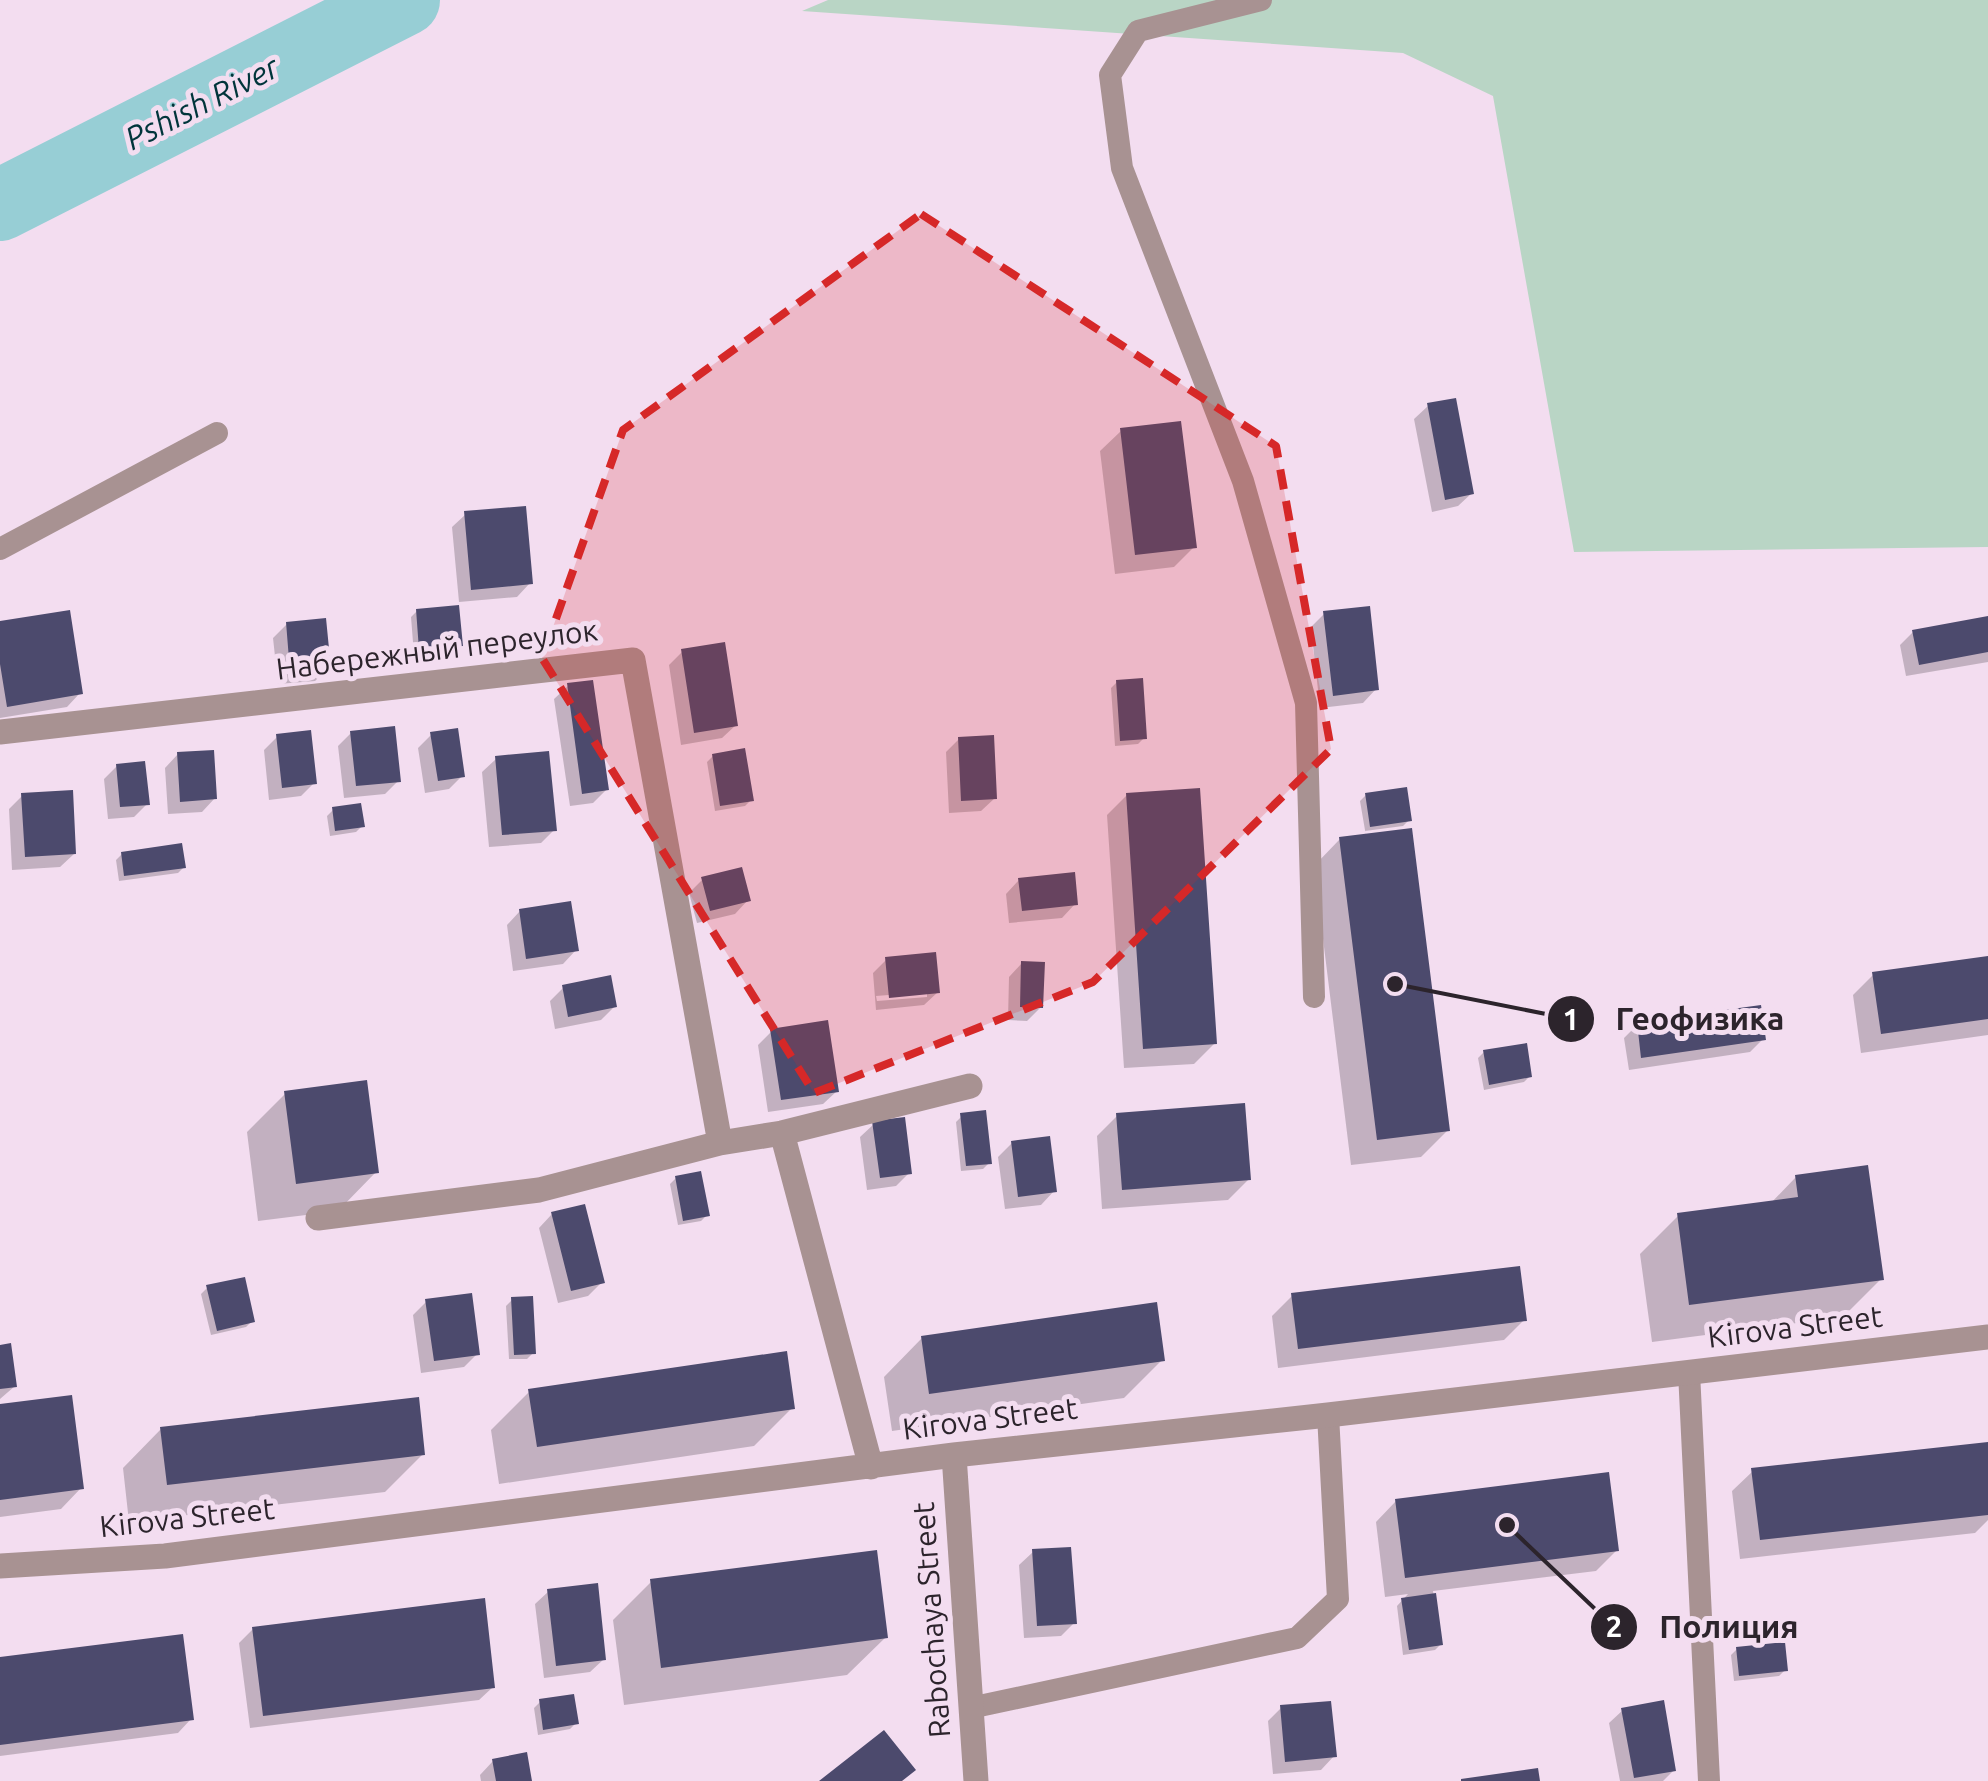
<svg xmlns="http://www.w3.org/2000/svg" width="1988" height="1781" font-family="Ubuntu,sans-serif">
<rect width="100%" height="100%" fill="#f3ddf0"/>
<!-- green -->
<path fill="#b9d5c5" d="M828,0H1988V547L1574,552L1493,96L1403,53L802,11Z"/>
<!-- shadow -->
<path fill="#0003" fill-rule="evenodd" d="M1428,406L1472,493L1458,506L1432,512L1414,419Z
M1121,431L1194,547L1174,567L1115,574L1100,451Z
M466,514L530,583L517,597L459,602L452,527Z
M417,611L460,645L454,651L414,655L411,617Z
M1325,613L1376,689L1363,703L1320,708L1311,627Z
M1988,619V662L1906,676L1900,645L1913,632Z
M0,623L80,693L67,707L0,718Z
M287,624L328,668L315,681L278,684L273,638Z
M682,652L736,725L722,738L681,745L669,665Z
M1117,682L1144,738L1138,744L1115,746L1111,688Z
M568,686L607,789L593,803L570,806L554,699Z
M351,733L398,781L385,794L344,798L338,746Z
M431,735L462,776L449,789L425,793L418,748Z
M277,737L314,783L301,796L269,800L264,750Z
M959,739L995,798L981,811L949,813L946,752Z
M178,754L215,798L202,812L168,814L165,768Z
M713,756L751,800L745,806L715,811L707,762Z
M496,759L554,830L541,843L489,847L482,772Z
M117,766L147,804L134,817L108,819L104,779Z
M1127,795L1215,1043L1194,1064L1124,1068L1107,815Z
M1366,795L1409,820L1403,826L1365,831L1448,1130L1421,1157L1351,1165L1314,866L1340,839L1366,836L1360,801Z
M22,796L74,854L60,867L12,870L9,809Z
M333,810L362,826L356,832L330,836L327,816Z
M122,854L184,867L178,873L119,881L116,860Z
M703,879L748,900L735,914L697,923L689,893Z
M1019,880L1075,904L1062,918L1009,923L1006,894Z
M520,911L576,950L563,964L513,971L507,925Z
M1988,958V1035L1861,1053L1853,995L1874,974Z
M886,960L938,992L924,1005L876,1010L873,973ZM927,992V997L877,1001L876,996Z
M1022,963L1041,1007L1027,1021L1008,1020L1009,977Z
M563,988L615,1006L601,1020L555,1029L550,1001Z
M1638,1024L1763,1039L1750,1052L1629,1070L1624,1038Z
M771,1032L837,1091L823,1104L768,1112L758,1045Z
M1484,1052L1530,1076L1524,1082L1484,1090L1478,1058Z
M285,1094L376,1172L338,1211L258,1221L247,1132Z
M962,1116L989,1163L983,1169L961,1171L956,1122Z
M1117,1116L1249,1179L1228,1200L1102,1209L1097,1136Z
M874,1124L909,1173L896,1186L867,1190L860,1137Z
M1012,1143L1054,1191L1041,1205L1005,1209L998,1157Z
M1796,1177L1881,1279L1843,1317L1652,1342L1640,1254L1678,1216L1770,1204Z
M676,1178L707,1215L701,1221L678,1225L670,1184Z
M552,1214L602,1282L588,1296L558,1303L539,1228Z
M207,1288L252,1321L246,1327L211,1335L201,1294Z
M1292,1296L1524,1320L1504,1340L1278,1368L1272,1316Z
M512,1300L533,1353L527,1359H509L506,1306Z
M426,1302L477,1354L464,1367L421,1373L413,1315Z
M922,1338L1162,1360L1124,1398L892,1431L884,1377Z
M0,1347L15,1386L0,1399Z
M530,1391L792,1408L754,1446L499,1484L491,1430Z
M0,1407L81,1488L61,1509L0,1517Z
M161,1429L423,1454L385,1492L129,1522L123,1468Z
M1988,1444V1520L1975,1533L1740,1559L1732,1491L1753,1471Z
M1396,1501L1617,1550L1596,1571L1433,1591L1441,1644L1435,1650L1403,1655L1397,1606L1408,1594L1385,1597L1376,1522Z
M1033,1552L1074,1623L1061,1636L1024,1638L1019,1565Z
M651,1582L886,1637L847,1675L624,1705L613,1620Z
M549,1591L604,1659L590,1672L544,1678L535,1604Z
M253,1629L493,1687L479,1700L250,1728L239,1643Z
M1737,1649L1785,1670L1779,1676L1734,1681L1731,1655Z
M0,1660L191,1719L178,1733L0,1756Z
M540,1702L576,1723L570,1729L538,1735L534,1708Z
M1281,1708L1334,1756L1321,1770L1273,1774L1268,1721Z
M1623,1710L1674,1770L1663,1781H1620L1609,1723Z
M493,1761L530,1781H481L480,1775Z"/>
<g fill="none" stroke-linecap="round" stroke-linejoin="round">
<!-- river -->
<path stroke="#97ced5" stroke-width="72" d="M0,205L404,0"/>
</g>
<!-- building -->
<path fill="#4c4a6d" d="M1456,398L1474,494L1445,500L1427,403Z
M1181,421L1197,548L1135,555L1120,428Z
M526,506L533,584L471,590L464,511Z
M459,605L463,646L419,650L416,609Z
M1370,606L1379,690L1333,696L1323,611Z
M70,610L83,694L7,707L0,664V621Z
M1988,616V652L1919,665L1912,630Z
M326,618L331,669L290,672L286,622Z
M725,642L738,726L694,733L681,649Z
M1143,678L1147,739L1120,741L1116,680Z
M593,680L609,790L582,794L567,683Z
M395,726L401,782L356,786L350,731Z
M458,728L465,777L438,781L430,732Z
M311,730L317,784L282,788L276,734Z
M994,735L997,799L961,801L958,737Z
M745,748L754,801L720,806L712,754Z
M214,750L217,799L180,802L177,752Z
M549,751L557,831L502,835L495,756Z
M145,761L150,805L120,807L116,764Z
M1407,787L1412,821L1370,827L1365,793Z
M1200,788L1217,1044L1143,1049L1126,793Z
M73,790L76,854L25,857L21,793Z
M361,803L365,827L335,831L332,807Z
M1412,828L1450,1131L1377,1140L1339,837Z
M182,843L186,868L124,876L121,852Z
M742,867L751,901L710,911L701,877Z
M1075,872L1078,905L1022,911L1018,878Z
M571,901L579,951L526,959L519,909Z
M936,952L940,993L889,998L885,957Z
M1988,956V1019L1881,1034L1872,972Z
M1021,961L1045,962L1043,1008L1020,1007Z
M611,975L617,1007L568,1017L562,985Z
M1761,1005L1766,1040L1641,1058L1637,1022Z
M828,1020L839,1092L781,1100L770,1029Z
M1527,1043L1532,1077L1489,1085L1483,1050Z
M367,1080L379,1173L296,1184L284,1091Z
M1245,1103L1251,1180L1122,1190L1116,1113Z
M986,1110L992,1164L966,1166L960,1113Z
M905,1117L912,1174L880,1178L872,1121Z
M1050,1136L1057,1192L1018,1197L1011,1141Z
M1868,1165L1884,1280L1689,1305L1677,1213L1798,1197L1795,1175Z
M701,1171L710,1216L683,1221L675,1176Z
M585,1204L605,1283L571,1291L551,1212Z
M1520,1266L1527,1321L1298,1349L1291,1293Z
M245,1277L255,1322L217,1331L206,1285Z
M472,1293L480,1355L434,1361L425,1299Z
M533,1296L536,1354L514,1355L511,1297Z
M1157,1302L1165,1361L929,1394L921,1336Z
M11,1343L17,1387L0,1389V1345Z
M787,1351L795,1409L537,1447L528,1389Z
M72,1395L84,1489L0,1500V1404Z
M419,1397L425,1455L167,1485L160,1427Z
M1988,1442V1515L1760,1540L1751,1468Z
M1609,1472L1619,1551L1405,1578L1395,1499Z
M1071,1547L1077,1624L1037,1626L1032,1549Z
M877,1550L888,1638L661,1668L650,1579Z
M598,1583L606,1660L556,1666L547,1589Z
M1436,1593L1443,1645L1409,1650L1401,1598Z
M485,1598L495,1688L263,1716L252,1627Z
M183,1634L194,1720L0,1745V1657Z
M1785,1642L1788,1671L1739,1676L1736,1647Z
M574,1694L579,1724L543,1730L539,1699Z
M1664,1700L1676,1771L1634,1778L1621,1708Z
M1331,1701L1337,1757L1285,1762L1280,1705Z
M884,1730L916,1770L902,1781H819Z
M527,1752L532,1781H496L492,1759Z
M1538,1768L1540,1781H1461V1779Z"/>
<g fill="none" stroke-linecap="round" stroke-linejoin="round">
<!-- service -->
<path stroke="#a89292" stroke-width="22" d="M1261,0L1138,31L1110,75L1122,168L1243,481L1306,703L1314,997
M0,549L217,433
M1689,1372L1709,1781
M970,1708L1297,1638L1338,1599L1328,1415"/>
<!-- minor -->
<path stroke="#a89292" stroke-width="25" d="M0,732L633,660L720,1143
M782,1133L871,1467
M318,1218L539,1190L720,1143L782,1133L970,1086
M954,1455L976,1781
M0,1566L165,1556L954,1455L1328,1415L1988,1337"/>
</g>
<!-- marked area -->
<path fill="#d62828" fill-opacity="0.2" stroke="#d62828" stroke-width="8" stroke-dasharray="20 12" stroke-linejoin="round" d="M921,214L1276,446L1331,749L1093,982L814,1093L542,658L623,430Z"/>
<g text-anchor="middle" stroke-width="10" stroke-linejoin="round" paint-order="stroke">
<!-- street labels -->
<g font-size="30" fill="#2c242c" stroke="#f3ddf0">
<text transform="translate(437 650) rotate(-7)" y="10">Набережный переулок</text>
<text transform="translate(1795 1327) rotate(-7)" y="10">Kirova Street</text>
<text transform="translate(990 1419) rotate(-7)" y="10">Kirova Street</text>
<text transform="translate(187 1518) rotate(-6)" y="10">Kirova Street</text>
<text transform="translate(932 1620) rotate(-94)" y="10">Rabochaya Street</text>
</g>
<!-- water labels -->
<g font-size="32" font-style="italic" fill="#00353b" stroke="#f3ddf0">
<text transform="translate(202 103) rotate(-27)" y="11">Pshish River</text>
</g>
</g>
<!-- callouts -->
<path fill="none" stroke="#2c242c" stroke-width="4" d="M1395 984L1571 1019M1507 1525L1614 1627"/>
<g fill="#2c242c" stroke="#f3ddf0" stroke-width="4">
<circle cx="1395" cy="984" r="10"/>
<circle cx="1507" cy="1525" r="10"/>
<circle cx="1571" cy="1019" r="25"/>
<circle cx="1614" cy="1627" r="25"/>
</g>
<g font-size="30" text-anchor="middle" font-weight="bold" fill="#fff">
<text x="1571" y="1030">1</text>
<text x="1614" y="1637">2</text>
</g>
<g font-size="32" text-anchor="middle" font-weight="bold" fill="#2c242c" stroke="#f3ddf0" stroke-width="10" stroke-linejoin="round" paint-order="stroke">
<text x="1700" y="1030">Геофизика</text>
<text x="1729" y="1638">Полиция</text>
</g>
</svg>
